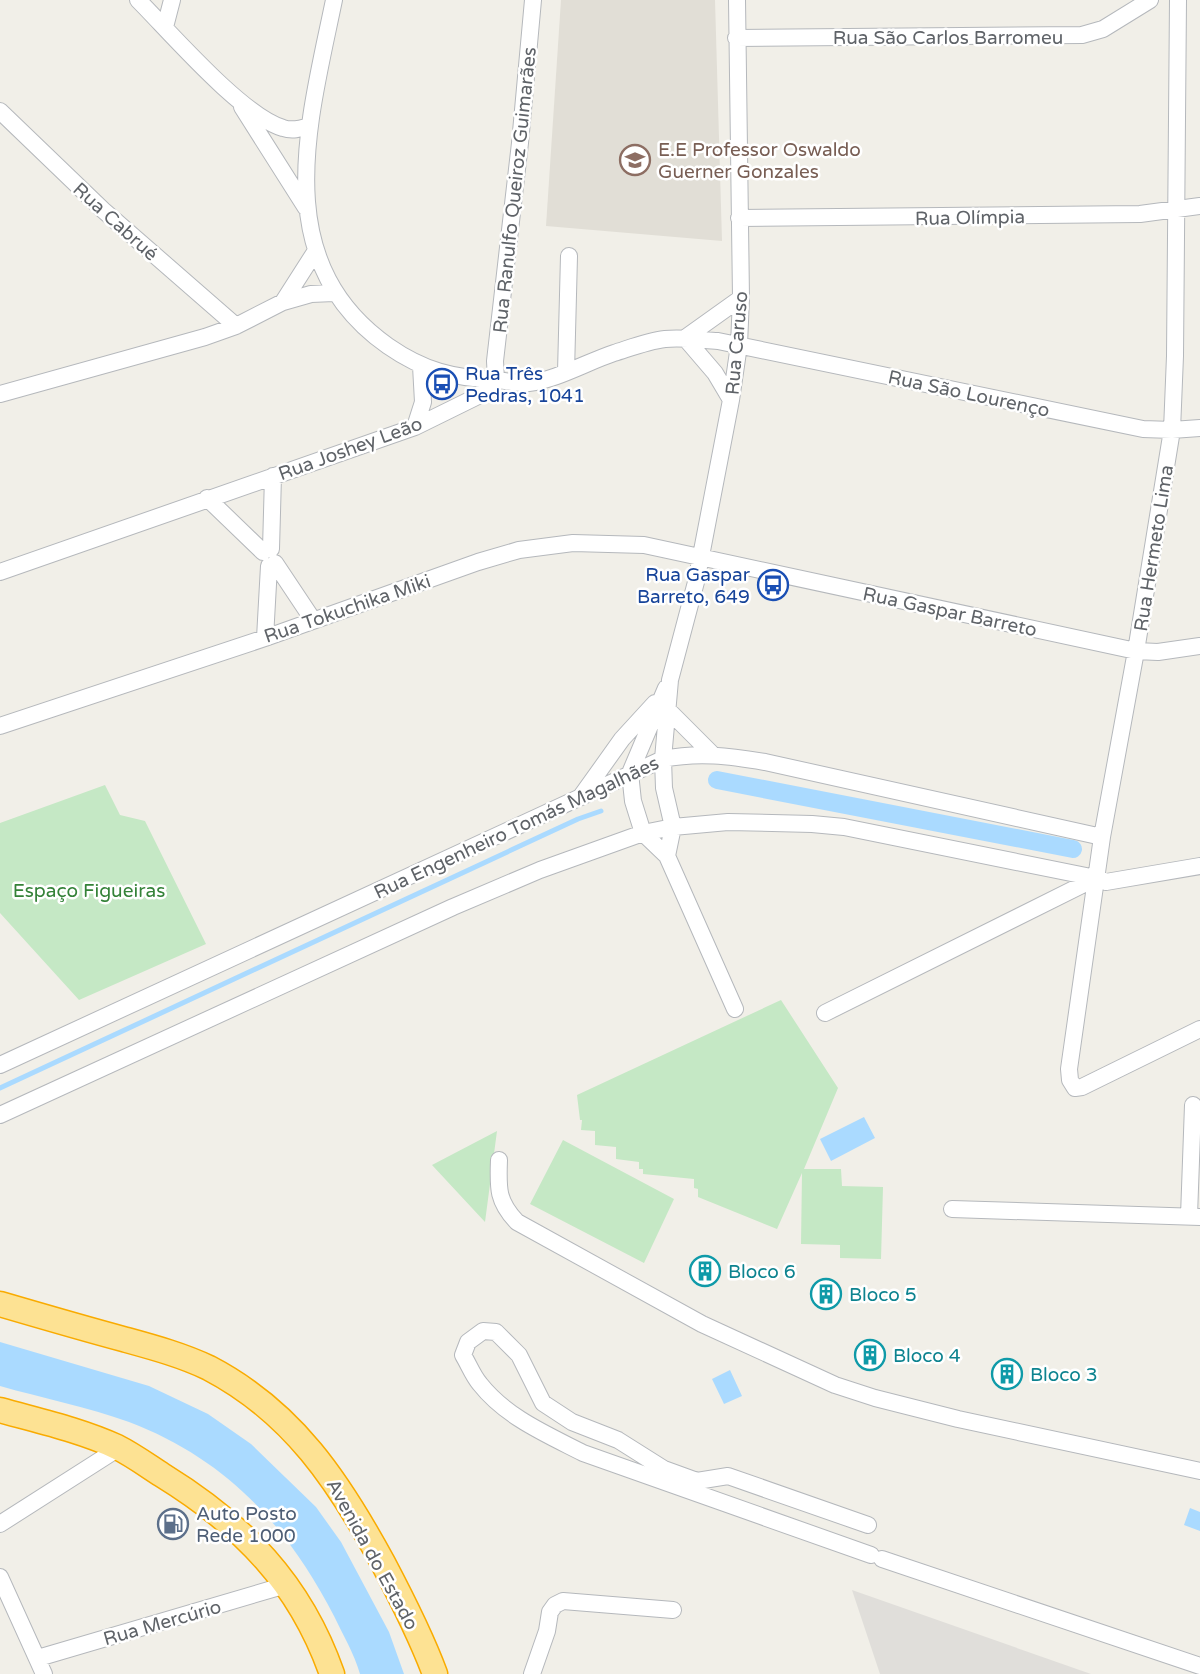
<svg xmlns="http://www.w3.org/2000/svg" width="1200" height="1674" font-family="'Varela Round',sans-serif">
<rect width="100%" height="100%" fill="#f1efe8"/>
<!-- industrial -->
<path fill="#e0deda" d="M852,1590L1091,1674H880Z"/>
<!-- education -->
<path fill="#e1ded6" d="M561,0H715L722,241L546,226Z"/>
<!-- green -->
<path fill="#c5e8c5" d="M105,785L120,815L145,821L206,944L79,1000L0,913V823Z
M781,1000L838,1088L804,1169H841L842,1186L883,1187L881,1259L840,1258V1245L801,1244L802,1173L777,1229L698,1197V1189L694,1188V1179L643,1174V1169H639V1162L616,1159V1147L595,1145V1131L581,1130L582,1120H580L577,1095Z
M497,1131L485,1222L432,1165Z
M563,1140L674,1199L644,1263L530,1204Z"/>
<!-- water -->
<path fill="#aadaff" d="M864,1117L875,1138L831,1161L820,1139Z
M0,1342L149,1386L208,1414L251,1444L316,1507L341,1542L389,1632L404,1674H360C354,1653 343,1635 334,1616C287,1525 226,1459 129,1422C88,1407 42,1398 0,1386Z
M730,1370L742,1396L724,1404L712,1379Z
M1190,1508L1200,1512V1531L1184,1525Z"/>
<g fill="none" stroke-linecap="round" stroke-linejoin="round">
<!-- stream -->
<path stroke="#aadaff" stroke-width="5" d="M0,1088L578,819L601,811"/>
<!-- canal -->
<path stroke="#aadaff" stroke-width="18" d="M717,780L1073,849"/>
<!-- minor casing -->
<g stroke="#b5b8bc" stroke-width="18">
<path id="minor" d="M138,0C170,32 242,116 283,128C292,131 300,129 309,126
M334,0C309,122 267,261 388,346C424,371 453,378 497,380C507,381 519,384 529,383C556,380 587,362 614,353C630,348 648,341 665,339C682,337 701,340 718,341L1143,429L1172,430L1200,428
M1178,0L1175,356L1172,430L1136,651L1102,837L1069,1069L1070,1080L1075,1088L1082,1087L1200,1029
M165,27L172,0
M736,38L1082,35L1103,29L1150,0
M242,107L306,208
M0,111L103,210L236,326
M739,218L1140,214L1200,206
M283,302L315,252
M685,338L715,373L731,400
M685,338L741,298
M566,372L569,256
M496,380L495,361L520,143L533,0
M0,394L205,337L236,326L283,302L311,294L334,293
M415,427L423,402L421,366
M207,498L263,552
M271,549L273,476
M275,563L313,620
M0,572L415,427L478,396L496,380
M265,638L269,566
M666,688L630,773L633,801L643,833L667,856L735,1009
M668,710L711,753
M0,726L265,638L478,562L519,550L573,543L644,545L1136,651L1158,652L1200,646
M582,795L622,739L655,703
M667,856L673,827L664,788L663,759L670,680L696,582L731,400L739,345L741,298L737,0
M825,1013L1096,878
M0,1065L663,759C699,752 729,756 765,762L1102,837
M0,1115L453,907L540,870L643,833L673,827L728,822L812,824L844,827L1096,878L1106,882L1200,866
M499,1160C498,1188 497,1201 517,1222L702,1324L835,1385L875,1398L958,1419L1200,1471
M952,1209L1200,1217
M1189,1216L1193,1105
M0,1524L119,1448
M868,1525L728,1476L697,1481L664,1469L618,1440L572,1422L543,1403L519,1355L496,1332L483,1331L468,1342L463,1355C469,1365 473,1376 480,1384C506,1417 546,1434 583,1453L871,1555
M882,1559L1200,1666
M0,1577L44,1674
M38,1658L286,1585
M532,1674L547,1631L550,1612L555,1605L563,1601L673,1610"/>
</g>
<!-- highway casing -->
<g stroke="#f9ab00" stroke-width="27">
<path id="highway" d="M0,1304C41,1316 82,1328 123,1339C152,1347 182,1355 209,1368C293,1412 339,1482 383,1563C402,1599 421,1636 435,1674
M0,1410C39,1421 80,1430 117,1447C133,1455 148,1466 162,1475C243,1525 300,1583 332,1674"/>
</g>
<!-- minor -->
<use href="#minor" stroke="#fff" stroke-width="16"/>
<!-- highway -->
<use href="#highway" stroke="#fde293" stroke-width="24"/>
</g>
<!-- icons -->
<defs>
<g id="school-ring" transform="scale(1.575)"><circle r="9.5" fill="#fff" stroke="#8d6e63" stroke-width="1.5"/><path d="M0-5L7-2L0 1L-7-2ZM-4 1L0 2.5L4 1V4Q0 6-4 4Z" fill="#8d6e63"/></g>
<g id="bus-ring" transform="scale(1.575)"><circle r="9.5" fill="#fff" stroke="#1a4fb4" stroke-width="1.5"/><path d="M-5-6H5V4H4V6H2V4H-2V6H-4V4H-5ZM-3.5-4V0h7V-4ZM-3.5 1.2v1.5H-2V1.2ZM2 1.2v1.5H3.5V1.2Z" fill="#1a4fb4"/></g>
<g id="building-ring" transform="scale(1.575)"><circle r="9.5" fill="#fff" stroke="#0f9aa8" stroke-width="1.5"/><path d="M-4-6H4V6H1V3H-1V6H-4ZM-2.5-4.3h1.7v1.8h-1.7ZM.8-4.3h1.7v1.8H.8ZM-2.5-1h1.7V.8h-1.7ZM.8-1h1.7V.8H.8Z" fill="#0f9aa8"/></g>
<g id="fuel-ring" transform="scale(1.575)"><circle r="9.5" fill="#fff" stroke="#5c6f8a" stroke-width="1.5"/><path d="M-5.5-6h7V0h2V4h1.3V-2.5L3-4.5l.8-.8L6-3V5H2.5V1h-1V6h-7ZM-4.2-4.7v3.2H.2V-4.7Z" fill="#5c6f8a"/></g>
</defs>
<g fill-rule="evenodd">
<use href="#school-ring" x="635" y="160"/>
<use href="#bus-ring" x="442" y="384"/>
<use href="#bus-ring" x="773" y="585"/>
<use href="#building-ring" x="705" y="1271"/>
<use href="#building-ring" x="826" y="1294"/>
<use href="#building-ring" x="870" y="1355"/>
<use href="#building-ring" x="1007" y="1374"/>
<use href="#fuel-ring" x="173" y="1524"/>
</g>
<g text-anchor="middle" stroke-width="5" stroke-linejoin="round" paint-order="stroke">
<!-- street labels -->
<g font-size="19" fill="#5f6368" stroke="#fff">
<text x="948" y="44">Rua São Carlos Barromeu</text>
<text transform="translate(514 190) rotate(-84)" y="7">Rua Ranulfo Queiroz Guimarães</text>
<text transform="translate(970 217) rotate(-1)" y="7">Rua Olímpia</text>
<text transform="translate(116 221) rotate(42)" y="7">Rua Cabrué</text>
<text transform="translate(736 343) rotate(-85)" y="7">Rua Caruso</text>
<text transform="translate(969 393) rotate(12)" y="7">Rua São Lourenço</text>
<text transform="translate(350 448) rotate(-20)" y="7">Rua Joshey Leão</text>
<text transform="translate(1153 548) rotate(-81)" y="7">Rua Hermeto Lima</text>
<text transform="translate(347 608) rotate(-19)" y="7">Rua Tokuchika Miki</text>
<text transform="translate(950 611) rotate(12)" y="7">Rua Gaspar Barreto</text>
<text transform="translate(516 827) rotate(-25)" y="7">Rua Engenheiro Tomás Magalhães</text>
<text transform="translate(373 1554) rotate(61)" y="7">Avenida do Estado</text>
<text transform="translate(162 1622) rotate(-16)" y="7">Rua Mercúrio</text>
</g>
<!-- education labels -->
<g font-size="19" fill="#785e54" stroke="#fff" text-anchor="start">
<text x="658" y="156">E.E Professor Oswaldo<tspan x="658" dy="22">Guerner Gonzales</tspan></text>
</g>
<!-- transit labels -->
<g font-size="19" fill="#164399" stroke="#fff" text-anchor="start">
<text x="465" y="380">Rua Três<tspan x="465" dy="22">Pedras, 1041</tspan></text>
<text x="750" y="581" text-anchor="end">Rua Gaspar<tspan x="750" dy="22">Barreto, 649</tspan></text>
</g>
<!-- park labels -->
<g font-size="19" fill="#348238" stroke="#fff">
<text x="89" y="897">Espaço Figueiras</text>
</g>
<!-- culture labels -->
<g font-size="19" fill="#0d838f" stroke="#fff" text-anchor="start">
<text x="728" y="1278">Bloco 6</text>
<text x="849" y="1301">Bloco 5</text>
<text x="893" y="1362">Bloco 4</text>
<text x="1030" y="1381">Bloco 3</text>
</g>
<!-- service labels -->
<g font-size="19" fill="#4e5e75" stroke="#fff" text-anchor="start">
<text x="196" y="1520">Auto Posto<tspan x="196" dy="22">Rede 1000</tspan></text>
</g>
</g>
</svg>
